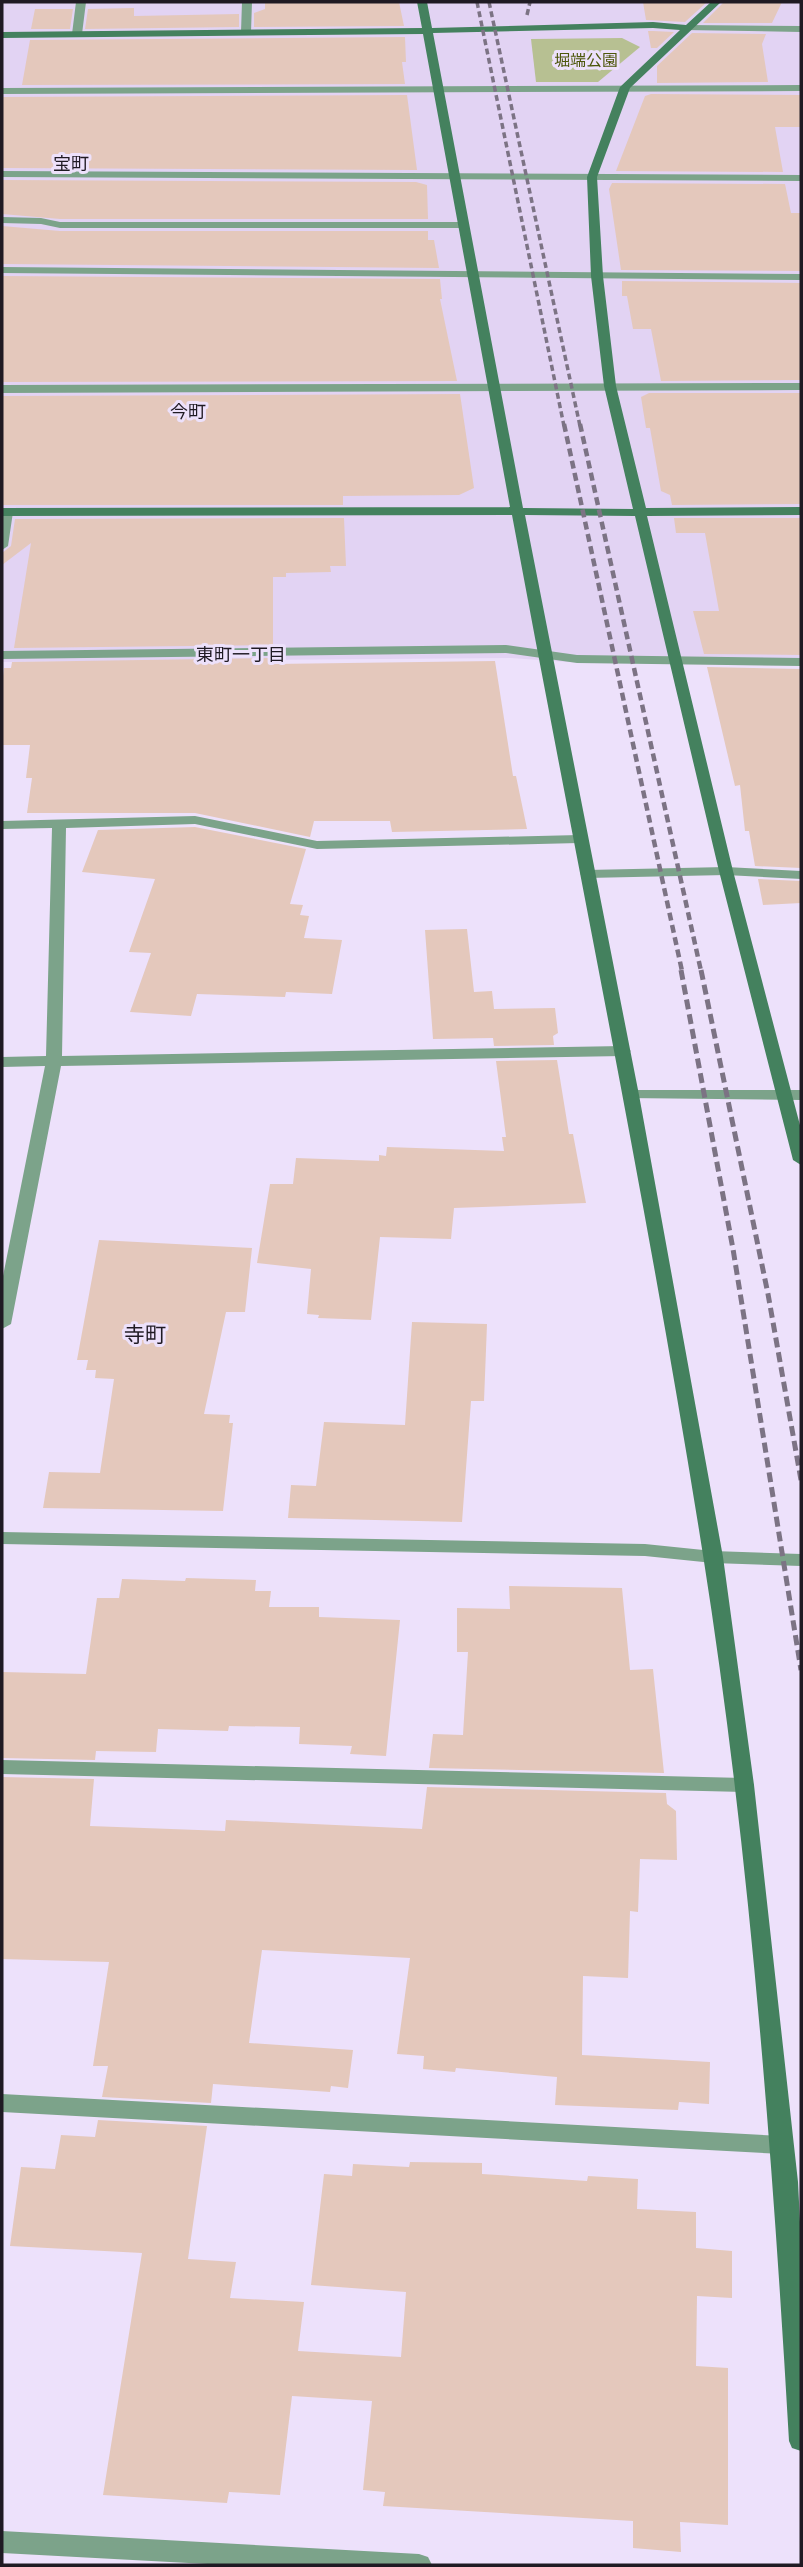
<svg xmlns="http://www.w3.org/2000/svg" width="803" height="2567" font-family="Figtree,'Noto Sans JP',sans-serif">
<rect width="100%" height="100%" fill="#ede1fb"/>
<!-- built -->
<path fill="#e2d3f3" d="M2,2H801V662H567L511,658L2,662Z"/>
<!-- green -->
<path fill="#b7c092" d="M622,38L640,47L598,82H536L531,39Z"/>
<!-- building -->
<path fill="#e4c8bc" d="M265,2H399L404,26L254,27V13L265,9Z
M643,2H707L685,22L646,20Z
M724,2H782L772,23H703Z
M134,8V16L239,14V27L85,29L88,9Z
M35,9H73L70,29H31Z
M648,31H653L674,32L657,48H651Z
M692,33L766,34L762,44L768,82L657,83V66Z
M405,37L406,62H402L405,84L22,85L30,40Z
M651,94L801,95V127H775L783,172L616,171L645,96Z
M407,95L417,170L2,168V97Z
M2,180L416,182L427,185L428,219H60L2,214Z
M612,183L785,184L791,213H801V271L621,270L609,189Z
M2,226L60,231H428V240H434L439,268L2,264Z
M2,276L440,279L442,299H440L457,381L2,382Z
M622,281L801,283V380L661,381L651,329H633L627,296H622Z
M649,393H801V504L672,505L670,495L661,491L650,428H646L641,397Z
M460,394L474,488L459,495L343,496V505H2V396Z
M344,518L346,566H330L331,572L286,573V577H273V645L14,648L31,543L2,565V553L11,546L15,519Z
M674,518H801V655L704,654L693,611H719L705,533H676Z
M273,658V664L495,661L513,776H516L527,829L392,832L390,821H314L310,837L195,813H27L32,778H26L30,745H2V684L4,668H11L12,662Z
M707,667L801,669V868L755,866L749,831H745L740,785L735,786Z
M195,827L306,849L290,904L303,905L300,915L309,916L304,938L342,940L332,994L286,992L285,997L197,994L191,1016L130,1012L151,953L129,952L155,879L82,872L98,830Z
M758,879L801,881V903L763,905Z
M467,929L474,992L492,991L494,1009L555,1008L558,1033L553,1036L554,1045L494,1046L493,1038L433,1039L425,930Z
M557,1060L569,1134H573L586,1203L454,1208L451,1239L380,1237L371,1320L318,1318L319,1315L307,1314L311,1269L257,1263L270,1184H293L296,1158L379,1161V1155L386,1156L387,1147L504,1151L502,1137H506L496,1061Z
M99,1240L252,1248L245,1312H226L204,1414L230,1415L229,1423H233L223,1511L43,1508L49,1472L100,1473L114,1379L95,1378L96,1370H86L88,1360H77Z
M412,1322L487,1324L484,1401H471L462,1522L288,1518L291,1485L316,1486L324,1422L405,1425Z
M186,1578L256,1580L255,1591H271L269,1607H319V1617L400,1620L386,1756L350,1754L352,1746L299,1744L300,1727L229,1726L228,1731L158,1729L156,1752L96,1751L95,1760L2,1758V1672L86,1674L97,1598H119L122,1579L185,1581Z
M509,1586L622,1588L630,1670L653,1669L664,1773L429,1768L433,1734L463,1735L468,1652H457V1608L510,1609Z
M2,1777L94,1779L90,1826L225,1831L226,1820L422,1829L427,1787L666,1793L667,1804L676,1811L677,1860L640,1859L638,1912L630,1911L628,1978L583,1976L582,2055L710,2062L709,2104L679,2102L678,2110L555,2105L557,2077L456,2068L455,2072L423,2069L424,2056L397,2054L410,1958L262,1950L249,2043L353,2050L348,2088L331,2086L330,2092L213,2084L211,2103L102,2097L108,2066H93L109,1962L2,1959Z
M98,2120L207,2126L188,2259L236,2262L230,2298L304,2302L298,2351L401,2357L406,2292L311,2285L324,2174L352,2176L353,2164L409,2167L410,2162L482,2163V2174L587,2181L588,2176L638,2179L637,2209L696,2212V2248L732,2251V2298L697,2296L696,2366L728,2368V2525L680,2522L681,2552L633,2548V2521L383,2506L385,2492L363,2490L372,2401L292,2396L280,2495L229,2492L227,2503L103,2495L142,2253L10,2246L21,2167L55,2169L61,2135L95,2137Z"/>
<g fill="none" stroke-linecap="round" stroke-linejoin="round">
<!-- lane -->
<path fill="#7ca38a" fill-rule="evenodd" d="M2,217L41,218L60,222H464L469,225L464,228H60L41,224L2,223Z"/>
<!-- street -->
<path fill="#7ca38a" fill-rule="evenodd" d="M76,2H86L82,34L77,37L72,34Z
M242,2H252L251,32L246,35L241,32Z
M687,25L801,26V32L684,30V26Z
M801,85V91L2,94V88Z
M2,171L801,175V181L2,177Z
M2,267L801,274V280L2,273Z
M801,383V390L2,393V385Z
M7,508L13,512L8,546L2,550V510Z
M506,645L577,655L801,658V666L577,663L506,653L2,659V651Z
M195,816L317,841L579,835L586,839L579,843L317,849L195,824L66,828L62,1056L623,1046L631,1051L623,1056L61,1066L11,1324L2,1329V1281L45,1066L2,1067V1057L46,1056L52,828L2,829V821Z
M726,867L801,871V879L726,875L587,878L580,874L587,870Z
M631,1090H801V1100L625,1098L623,1095Z
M2,1532L645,1544L713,1551L801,1554V1566L713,1563L645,1556L2,1544Z
M2,1760L744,1778L751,1780L754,1785L751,1790L744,1792L2,1774Z
M2,2094L782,2136L790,2139L793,2145L790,2151L782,2154L2,2112Z
M2,2531L419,2554L428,2557L432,2565H226L2,2553Z"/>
<!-- secondary -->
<path fill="#44815e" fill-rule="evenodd" d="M417,2H427L432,28L653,22L686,25L711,2H721L630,88L597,177L603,276L616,386L646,508L801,507V515L647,516L733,871L801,1129V1165L793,1160L719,871L635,516L525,515L639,1095L723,1557L754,1785L798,2182L801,2242V2451L792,2448L789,2441C772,2146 749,1846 703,1555C648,1207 576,861 512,515L2,516V508L510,507L423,34L2,38V32L422,28ZM653,28L680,30L620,87L587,177L591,276L604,386L633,509L523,508L433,33Z"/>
<!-- rail-far2 -->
<path stroke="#7c7384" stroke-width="3.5" stroke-dasharray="6 3.5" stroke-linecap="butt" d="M477,2L564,426
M489,2L580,426
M527,15L530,2"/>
<!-- rail-far1 -->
<path stroke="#7c7384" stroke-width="4.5" stroke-dasharray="8 4.5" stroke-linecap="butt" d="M564,424L682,971
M580,424L701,971"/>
<!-- rail -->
<path stroke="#7c7384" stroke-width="5" stroke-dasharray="10 5" stroke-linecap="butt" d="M681,970L733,1249L801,1670
M701,970L768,1294L801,1480"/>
</g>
<g text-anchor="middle" stroke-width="6" stroke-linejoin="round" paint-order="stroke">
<!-- far-park labels -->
<g font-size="16" fill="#4d570b" stroke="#ede1fb">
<text x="586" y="66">堀端公園</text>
</g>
<!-- far-neighbourhood labels -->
<g font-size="18" fill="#1f1a23" stroke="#ede1fb">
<text x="71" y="170">宝町</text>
<text x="188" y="418">今町</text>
<text x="241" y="661">東町一丁目</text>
</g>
<!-- neighbourhood labels -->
<g font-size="21" fill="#1f1a23" stroke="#ede1fb">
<text x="145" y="1342">寺町</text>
</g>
</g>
<!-- border -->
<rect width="803" height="2567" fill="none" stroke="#1f1a23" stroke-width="7"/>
</svg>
